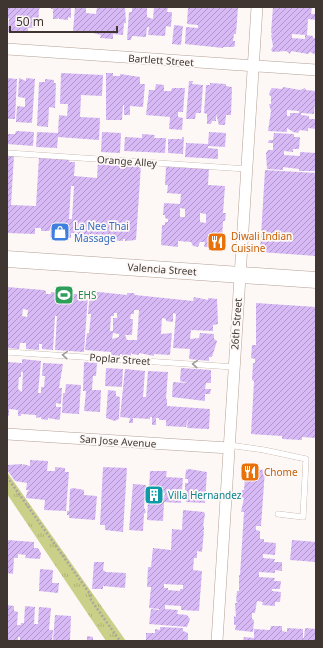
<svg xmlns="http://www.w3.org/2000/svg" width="323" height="648" font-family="'Noto Sans',sans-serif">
<defs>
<pattern id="grass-tufts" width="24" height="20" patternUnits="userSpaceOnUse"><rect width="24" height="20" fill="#cad088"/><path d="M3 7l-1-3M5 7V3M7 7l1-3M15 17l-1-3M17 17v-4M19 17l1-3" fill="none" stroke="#afb376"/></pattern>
<pattern id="building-hatch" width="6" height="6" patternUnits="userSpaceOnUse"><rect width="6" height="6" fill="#d7b9f5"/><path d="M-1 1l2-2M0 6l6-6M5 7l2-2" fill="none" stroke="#b097c7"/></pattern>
</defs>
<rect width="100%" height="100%" fill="#fdf8f6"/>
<!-- grass -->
<path fill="url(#grass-tufts)" d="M7,472L126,641H106L7,494Z"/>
<!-- building -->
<path fill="url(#building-hatch)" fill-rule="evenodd" d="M7,7H41L39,9L38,27L28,28V33H11L8,32L9,18H7Z
M51,7H71V18L68,17V20L59,19L58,17V19H53V9H51Z
M75,7H86V13L96,14L97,7H125L126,23H124L123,35L113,34V39L100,38L101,35L89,32L80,33V31H73Z
M132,7H147V17L153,19L154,7H168L167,12H172L171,27L166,26L165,36L148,35L149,27H147L146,37L132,36L131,40H127L129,12H132Z
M188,7H238L236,34H234L233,41H235V46L233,47H223V48L185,44L186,27L198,28V25L187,24Z
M273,7H312L311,14H316V20L308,19L307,35L292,34V38L305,39V35L313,36V38H316V55L310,52L308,54L291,51L290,54L286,51L273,52L271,50L273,46L271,35L273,34L271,33Z
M174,25L183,26L181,45L172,44Z
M61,73L103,75L102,96L81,95L80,117L100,118L99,140L58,137L57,148L36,147L37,132L58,133L59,115L67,116L68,104H60Z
M106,73H113V76H120V74L140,77V84H145L143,107L130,106V115H124V105H123L122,120H106Z
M7,78L17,79L15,119H7Z
M19,78L26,81V78L35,79L32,123L16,122L17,106L25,107V98L18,97Z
M45,79L54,80V83H56L55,108L49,107L48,127L37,126L39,82H45Z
M189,81H193L192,84L203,85L201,113H196L195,119H186Z
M210,83L226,84V86L232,87L231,115H226L225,125H219L216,114V121H212L211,124H207V114L204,113L206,85H210Z
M156,84L164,85V91H171L172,88H185L183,112H178V117L183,118L182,130L169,129L170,117L146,115L149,90H155Z
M283,87L300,90L305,88L306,90L316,91L314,114L301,113V115L309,116V119H316V129L308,128V131L300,130L298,133L293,132L287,128V132L268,131L271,111L269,104H271V96L269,95L270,91L272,88L282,89ZM287,110L299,111V113H290V116H287Z
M16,131L34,132L33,146L7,144V134H15Z
M102,132L121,133L120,153L101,152Z
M209,132L226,133L225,147L208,146V148L218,149V159L185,157L186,143L208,144Z
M274,133L294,134V137H300L299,149H293V152L284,151V155L300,156V152L316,153V171H299V169L283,167V170L267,169L266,153L268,150H273V143H268L269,140H273Z
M142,134L155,135L154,138H166L165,153L124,151L125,137L142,138Z
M182,137H184L183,154L168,153V139H182Z
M7,155H14L11,205L36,206L39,157L70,159L69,162H75L74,176L97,178L98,162L141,165L136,240L125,241V239H123V241L107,240V238L104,237V240L96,239L97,237H93L94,234H89V236L75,235V233H71V238L50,237L51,229L49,231H41V228H35V234L7,233ZM71,186H74L72,219H69Z
M166,167L209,168L208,185L225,186L223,213H226L225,221H223L222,241L224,248L221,250L215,247H204L205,242H200L198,247L193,246L191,242L178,241V247L161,245L162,225H165V222H168V219L165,218V215H163L164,203L180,204L181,194L167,193L168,185H165ZM180,208L185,209V217H180ZM200,213L206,214V223L200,222Z
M265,170L316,173V256L260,252Z
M7,287L43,290L46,291V294H51V292L88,295L84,352L55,350L57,316H55L53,350L42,349V344H39V350L26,349V343H20L19,349L7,348ZM23,309L28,310L27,317L22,316Z
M90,291L127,295V293H134L135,295L193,301L194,297L208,300V298L217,299L218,324L213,325V331L191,330L190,339L199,338L200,333L214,334V339L217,341L212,357H209V361L189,359L190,349L173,348L176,314L173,313V322L166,321V319L162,318L161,334L172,333L170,355L154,354V356L139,353V355L132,354L131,352V357L122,356V354H120V356L111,355V352L85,350L87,333H89L91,314H88ZM134,310H139L137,340H127L125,335H132L133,319H130L131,314H134ZM114,313H117V318H113V331H110L111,316H114ZM113,333L119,334V337L112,339Z
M256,303L316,307V438L302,437V440L282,439V436L251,434L254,381L252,380L253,363H255V359L251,358L252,345H256Z
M22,359L41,361L38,393H41V387H44L45,376H42L43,363L63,364L59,388H62L61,404L56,403V407H61L60,419L59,420L48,418V420L41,419V417L36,418V415L21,414V416H18V410L9,409V416L7,415V362L22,363ZM21,372H23L22,392L18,389L19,377H21Z
M84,362L97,363L96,376H93L92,390H101L100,412L84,411L86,391H83Z
M106,368L123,369L122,387L105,386Z
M181,368L211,370V383H206L205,389H211L210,394H205V401L172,397L173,382L188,383L180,381Z
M125,369L145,371L143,397H146L148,371L168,372L166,399H167V406L210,409L209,429L187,428L188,418L186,427L166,426V420H159V418H156V425H152V417H150V419L133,418V423H129L130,418L120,417Z
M66,384L81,385L79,414L62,413L63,393H65Z
M108,390L116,391V396L120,397L119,419L115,421L106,418Z
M30,460L48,461L47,471H55V467L65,468V472H69L66,511L44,510L45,500L26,498L27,492L29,490H26L27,483L15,481L8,471V465L22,464L23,466V464L30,466Z
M103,467L127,468L123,532L105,530V525H100Z
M189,469L207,472L205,503L186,502L187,491L185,490V483H188V479H185L186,470Z
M243,469L265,470L261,526H256V530L260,531V539H264V542L276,543L275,555L263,554V558L275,559L274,562H282V571L275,570V573L259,572V577L275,578L274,581H281L280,589H272V591L281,592L280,602H275V606L262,605L263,602L257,601L255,613H252V619L254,620L253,632L235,630L236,625H234V616L236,617L235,603H238L236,601L237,591H239V575H240L244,512H241L244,498H241L242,490H244L245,477H243Z
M150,471H167L166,477L183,478L181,503L164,502L163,521L147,520L148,498L151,499L152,489H149ZM156,492L165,493L164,498H156Z
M133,484L146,485L144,507L146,512L144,514L143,531L129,530Z
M73,488L84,490V495L97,496L95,520L69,518V515H67V511H69L70,489Z
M183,510L204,512L205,514L203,526H204V530L202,531H204L202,552L197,551V558H194L193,570L202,571L199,611L181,610V606L165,605V609L178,610L177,614L187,615L190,619L187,627L149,624L151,609L159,610V609L149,608L151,587H147L148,567H151L153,548L171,550L172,529L182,530ZM164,584L183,585V589H180V591L168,590V588H164Z
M7,540L34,542V548H38L41,553L40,559L25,558L26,555L18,554V558H14L13,574L7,573Z
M292,540L316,542V562L290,560Z
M94,562H104L103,570L106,572L126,573L125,588L103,586V589H92Z
M40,569L53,570L52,583H59L58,593L39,591Z
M7,605L14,606V611L18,612L17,625H21V623H24L25,606L35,607L34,624H38L39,607L51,608L49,630H53L52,641H20V637H18V641H7Z
M55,615L71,616L70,641H53Z
M271,626H282V631L287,632V628L303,629V638H304L305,628L316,629V641H243L244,637L254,638V629L270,630Z
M160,627L183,628V631L188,633V641H146V633H155V629L160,630Z
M87,636L93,637V641H87Z"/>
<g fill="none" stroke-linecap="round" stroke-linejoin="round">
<!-- lane casing -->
<g stroke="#b5a095" stroke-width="6">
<path id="lane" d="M7,153L247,169
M7,352L234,367
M229,445L264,450L306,459L303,517L278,514"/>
</g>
<!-- street casing -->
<g stroke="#b5a095" stroke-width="12">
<path id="street" d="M7,49L316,70
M7,434L229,448
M217,641L257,7"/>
</g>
<!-- secondary casing -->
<g stroke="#b5a095" stroke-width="17">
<path id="secondary" d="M7,259L316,280"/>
</g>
<!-- path -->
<path stroke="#aba4a1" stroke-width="2.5" stroke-dasharray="2 2" stroke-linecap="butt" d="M7,477L90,594L91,600L120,641"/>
<!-- lane -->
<use href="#lane" stroke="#fff" stroke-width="5.5"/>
<!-- street -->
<use href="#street" stroke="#fff" stroke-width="11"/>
<!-- secondary -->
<use href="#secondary" stroke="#fff" stroke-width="16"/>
</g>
<!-- one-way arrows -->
<defs><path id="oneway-chevron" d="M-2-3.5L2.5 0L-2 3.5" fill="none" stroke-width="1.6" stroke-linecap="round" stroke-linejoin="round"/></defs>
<g stroke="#9f9a98">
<use href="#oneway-chevron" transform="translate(65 355) rotate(-176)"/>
<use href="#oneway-chevron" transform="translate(195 364) rotate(-176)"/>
</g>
<!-- icons -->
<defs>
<g id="shop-square" transform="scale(1)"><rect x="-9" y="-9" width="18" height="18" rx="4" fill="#3f7fe0" stroke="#fdf8f6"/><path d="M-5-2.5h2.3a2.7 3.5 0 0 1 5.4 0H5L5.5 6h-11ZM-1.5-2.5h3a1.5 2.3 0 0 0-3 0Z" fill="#fff"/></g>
<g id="restaurant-square" transform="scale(1)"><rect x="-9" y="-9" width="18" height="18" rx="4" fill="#e8710a" stroke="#fdf8f6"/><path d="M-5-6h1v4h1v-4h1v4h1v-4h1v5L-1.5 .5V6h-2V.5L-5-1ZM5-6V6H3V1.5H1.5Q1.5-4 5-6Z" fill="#fff"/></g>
<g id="stadium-square" transform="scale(1)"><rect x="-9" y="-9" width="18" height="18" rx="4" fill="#2e9e5b" stroke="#fdf8f6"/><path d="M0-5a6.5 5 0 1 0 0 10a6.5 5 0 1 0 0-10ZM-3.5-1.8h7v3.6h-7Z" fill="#fff"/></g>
<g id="building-square" transform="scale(1)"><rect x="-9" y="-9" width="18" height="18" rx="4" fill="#0f9aa8" stroke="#fdf8f6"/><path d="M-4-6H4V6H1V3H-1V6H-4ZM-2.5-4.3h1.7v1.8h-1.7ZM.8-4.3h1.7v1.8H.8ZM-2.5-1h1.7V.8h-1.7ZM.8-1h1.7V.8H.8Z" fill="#fff"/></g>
</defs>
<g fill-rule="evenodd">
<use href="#shop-square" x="60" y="232"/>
<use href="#restaurant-square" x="217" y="242"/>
<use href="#stadium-square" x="64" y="295"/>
<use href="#restaurant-square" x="250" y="472"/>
<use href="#building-square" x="154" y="495"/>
</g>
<g text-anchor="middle" stroke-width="3.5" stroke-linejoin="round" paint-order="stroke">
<!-- street labels -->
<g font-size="10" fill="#3f3631" stroke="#fdf8f6">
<text transform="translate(161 60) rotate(4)" y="4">Bartlett Street</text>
<text transform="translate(127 161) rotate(4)" y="4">Orange Alley</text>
<text transform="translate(162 269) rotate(4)" y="4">Valencia Street</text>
<text transform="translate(236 324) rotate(-86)" y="4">26th Street</text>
<text transform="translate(120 359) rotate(4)" y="4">Poplar Street</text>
<text transform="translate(118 441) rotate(4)" y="4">San Jose Avenue</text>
</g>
<!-- shop labels -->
<g font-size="10" fill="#366cbe" stroke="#fdf8f6" text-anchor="start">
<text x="74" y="230">La Nee Thai<tspan x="74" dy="12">Massage</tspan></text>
</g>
<!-- food labels -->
<g font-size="10" fill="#c56008" stroke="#fdf8f6" text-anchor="start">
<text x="231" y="240">Diwali Indian<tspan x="231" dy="12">Cuisine</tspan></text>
<text x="264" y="476">Chome</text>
</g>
<!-- leisure labels -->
<g font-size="10" fill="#27864d" stroke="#fdf8f6" text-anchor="start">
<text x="78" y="299">EHS</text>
</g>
<!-- culture labels -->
<g font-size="10" fill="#0d838f" stroke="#fdf8f6" text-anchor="start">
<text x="168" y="499">Villa Hernandez</text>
</g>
</g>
<!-- border -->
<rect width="323" height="648" fill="none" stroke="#3f3631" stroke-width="16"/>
<!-- scale -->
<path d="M10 26v6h107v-6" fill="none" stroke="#3f3631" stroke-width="2"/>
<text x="16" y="26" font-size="12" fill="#3f3631" stroke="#fdf8f6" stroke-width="3" paint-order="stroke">50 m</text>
</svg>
